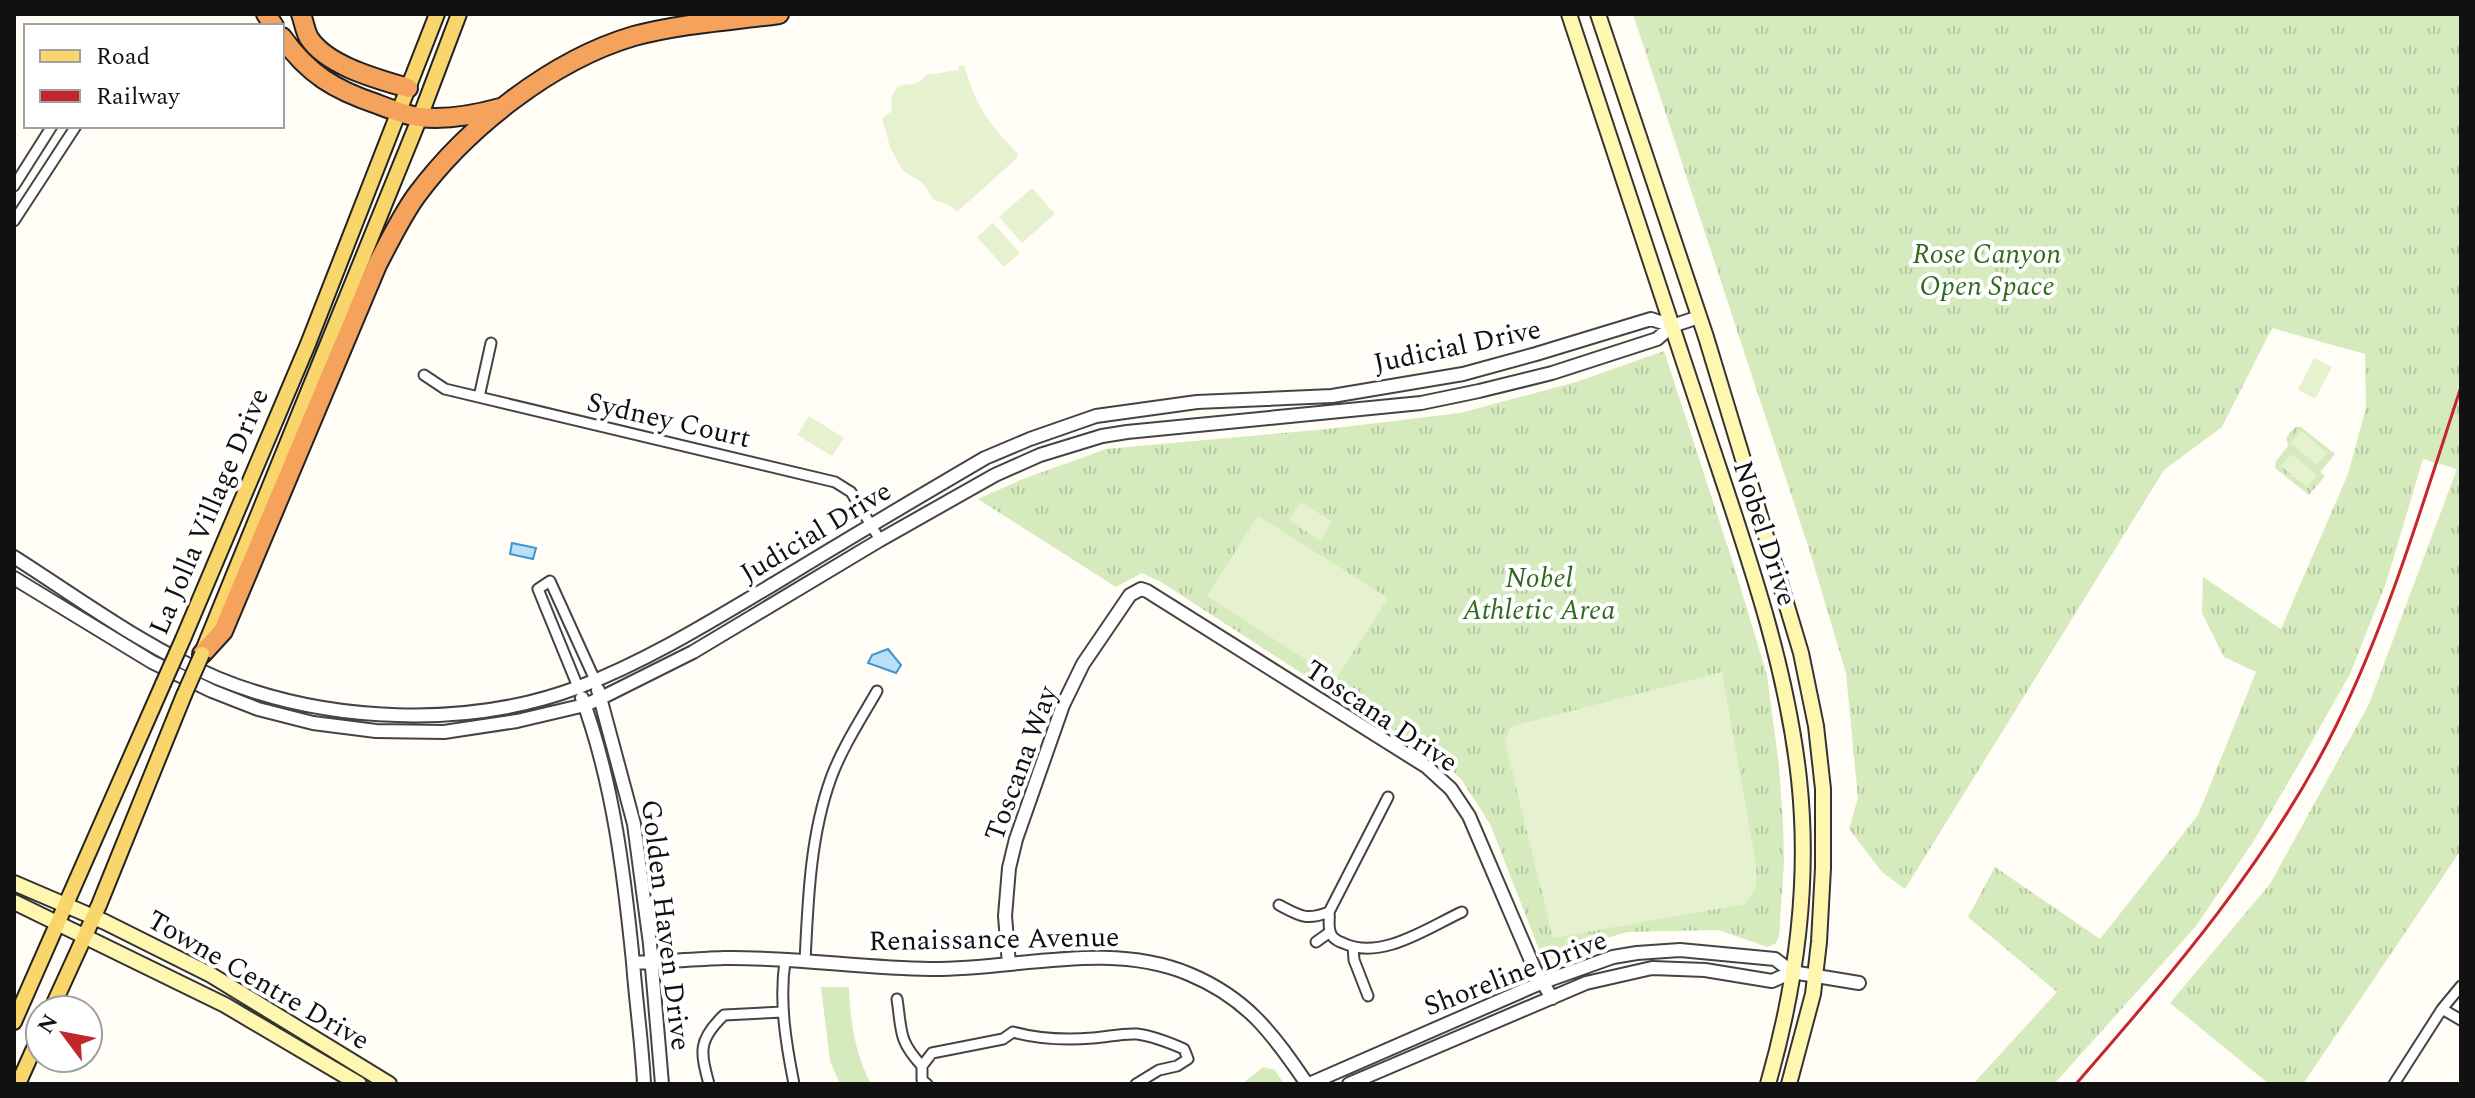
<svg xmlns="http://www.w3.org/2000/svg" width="2475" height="1098" font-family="Spectral,serif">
<defs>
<pattern id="grass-tufts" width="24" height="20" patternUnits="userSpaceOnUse" patternTransform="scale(2)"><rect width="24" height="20" fill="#d5ebbd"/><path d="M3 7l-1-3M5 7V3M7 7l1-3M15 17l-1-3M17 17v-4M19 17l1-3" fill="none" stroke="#b6c8a1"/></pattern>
<pattern id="water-ripples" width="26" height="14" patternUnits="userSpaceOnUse" patternTransform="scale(2)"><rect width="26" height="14" fill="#b9e0f7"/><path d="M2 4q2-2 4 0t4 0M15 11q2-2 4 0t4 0" fill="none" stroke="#9ebfd3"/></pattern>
</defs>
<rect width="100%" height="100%" fill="#fffdf5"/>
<!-- grass -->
<path fill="url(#grass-tufts)" d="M1633,14H2461V850L2303,1084H2269L2170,1003L2270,884L2369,704L2457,469L2423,459L2386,583L2350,674L2299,764L2253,842L2196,926L2054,1084H1973L2057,992L1968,917L1995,867L2100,939L2198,815L2256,672L2224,657L2202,613L2203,577L2281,629L2348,474L2366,408L2365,354L2272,328L2222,427L2164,470L1905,889L1882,872L1849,829L1858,798L1846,673L1810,552Z
M1664,351L1734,566L1767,675L1779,766L1783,823L1784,862L1779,937L1775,944L1767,947L1719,930L1628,932L1581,945L1554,959L1542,957L1490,824L1461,779L1436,756L1346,702L1161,582L1142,573L1116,587L978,499L1023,479L1106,449L1327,429L1460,413L1576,382Z
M2295,427H2301L2335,454L2320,472L2325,476L2309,495L2275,468L2276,461L2288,446L2286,438Z"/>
<!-- garden -->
<path fill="#d5ebbd" d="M821,987H849C850,1021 855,1054 871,1084H840L830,1061Z
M1263,1067L1275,1070L1284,1084H1242Z"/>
<!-- pitch -->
<path fill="#e6f2cf" d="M964,65C976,107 988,122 1018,154L1016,159L957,212L949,205L934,200L923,183L903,171L890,147L882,118L891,112C892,107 891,102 892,97C897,76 917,92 925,75L959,70V66Z
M1032,188L1055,214L1022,243L999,217Z
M993,223L1020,253L1004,267L977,237Z
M2314,358L2332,367L2315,399L2298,390Z
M809,416L844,438L832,456L797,435Z
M2301,431L2327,453L2317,465L2291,443Z
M2291,454L2317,475L2307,487L2281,466Z
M1301,502L1332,522L1320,541L1289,520Z
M1258,516L1388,598L1336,679L1207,596Z
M1722,672L1756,864V888L1745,904L1553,938L1505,742L1510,727Z"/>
<!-- water -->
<path fill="url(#water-ripples)" stroke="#3f96cf" stroke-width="2" d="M512,543L536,548L533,559L510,554Z
M888,649L901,665L896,673L868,663L872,655Z"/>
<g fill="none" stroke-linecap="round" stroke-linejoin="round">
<!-- minor casing -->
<g stroke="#444" stroke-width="13">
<path id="minor" d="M14,186L52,126
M14,221L76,126
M424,375L445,389L835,482L851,492L880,540
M479,397L491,343
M578,687L538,589L550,581L595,680
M1388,797L1329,912C1330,917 1328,925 1330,931C1331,937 1337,941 1343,943C1381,961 1427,928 1462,912
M1279,905C1300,916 1306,921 1329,912
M1316,942L1330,932
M1353,947L1354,960L1368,996
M785,961C779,1002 786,1044 794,1084
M805,961C808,901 810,836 831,778C842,748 861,719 877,691
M897,999C902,1032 898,1040 922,1066
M2442,1009L2461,1020
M709,1084C700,1051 698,1040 724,1015L783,1012
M927,1084L922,1080V1066L932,1053L1003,1039L1013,1032C1038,1039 1068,1040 1093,1038C1108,1037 1122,1033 1137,1034C1153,1036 1168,1042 1184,1049L1188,1059L1177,1066L1159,1070L1136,1084
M2394,1084L2442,1009L2461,986"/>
</g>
<!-- tertiary casing -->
<g stroke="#444" stroke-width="16">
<path id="tertiary" d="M14,557C80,599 144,647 217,678C326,723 468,729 579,687C649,660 713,620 777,582C846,540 915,499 985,458L1030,439L1096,416L1197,402L1332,396L1463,374L1536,354L1651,319L1672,326
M14,578L152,662L212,691L258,709L313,723L376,731L444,732L517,721L585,705L601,698L693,652L880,540L995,475L1040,455L1102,436L1127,432L1421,403L1479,391L1552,373L1657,339L1672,326L1699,317
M598,690L634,824L650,944L662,1084
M582,698C613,782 624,873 633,962C636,1003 642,1043 644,1084
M633,963C663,962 693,959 724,958C793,957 861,968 930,969C1015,970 1108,940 1189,974C1247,998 1273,1034 1307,1084
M1009,964L1005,916L1009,868L1016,839L1063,705L1083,664L1130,595L1141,589L1147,591L1427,767L1451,789L1469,816L1535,970L1552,998
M1309,1084L1543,982L1613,957L1637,953L1680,950L1775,959L1792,972L1859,983
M1349,1084L1586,983L1652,968L1705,970L1772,981L1792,972"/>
</g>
<!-- secondary casing -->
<g stroke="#333" stroke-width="18">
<path id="secondary" d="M1569,14C1613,146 1657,278 1700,411C1739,531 1785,652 1799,779C1810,881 1796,986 1768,1084
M1598,14L1706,337L1742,456L1801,653L1816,726L1823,789V868L1819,942L1813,994L1789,1084
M14,883L105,922L211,975L389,1084
M14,902L225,1005L359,1084"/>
</g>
<!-- primary casing -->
<g stroke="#222" stroke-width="18">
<path id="primary" d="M183,639L308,344L437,14
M204,648L420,117L459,14
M51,1010L99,905L184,695
M14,1022L163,684
M18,1084L40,1035"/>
</g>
<!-- motorway casing -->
<g stroke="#222" stroke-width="22">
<path id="motorway" d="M266,14L274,26
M301,14C304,22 305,31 309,38C327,66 378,79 408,88
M282,37C308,74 335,90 377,104C390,109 405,115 419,117C446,120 475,115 500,108
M202,654L223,631L377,265C389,242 401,217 416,196C466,128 552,60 634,36C682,23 730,21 779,14"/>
</g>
<!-- minor -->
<use href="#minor" stroke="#fff" stroke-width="9"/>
<!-- tertiary -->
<use href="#tertiary" stroke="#fff" stroke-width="12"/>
<!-- secondary -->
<use href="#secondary" stroke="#fff6b0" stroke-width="14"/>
<!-- primary -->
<use href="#primary" stroke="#f9d66b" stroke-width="14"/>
<!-- motorway -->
<use href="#motorway" stroke="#f5a25d" stroke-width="18"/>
<!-- rail -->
<path stroke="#c4262e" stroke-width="3" d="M2076,1084C2173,972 2269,861 2335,728C2389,619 2423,502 2461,387"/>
<!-- primary-bridge casing -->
<g stroke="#222" stroke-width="18" stroke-linecap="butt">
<path id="primary-bridge" d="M163,684L183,639
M184,695L202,654"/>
</g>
<!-- primary-bridge -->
<use href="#primary-bridge" stroke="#f9d66b" stroke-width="14"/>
</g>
<g text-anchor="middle" stroke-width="8" stroke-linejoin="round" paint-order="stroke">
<!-- park labels -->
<g font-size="28" font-style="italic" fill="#2f6b1f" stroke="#fff">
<text x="1987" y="263">Rose Canyon<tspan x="1987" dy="32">Open Space</tspan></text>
<text x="1539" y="587">Nobel<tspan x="1539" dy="32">Athletic Area</tspan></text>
</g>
<!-- street labels -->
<g font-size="28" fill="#111" stroke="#fff">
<text transform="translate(1457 345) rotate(-12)" y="10">Judicial Drive</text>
<text transform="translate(669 419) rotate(13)" y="10">Sydney Court</text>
<text transform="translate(208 511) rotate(-67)" y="10">La Jolla Village Drive</text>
<text transform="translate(815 531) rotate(-31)" y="10">Judicial Drive</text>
<text transform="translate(1766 533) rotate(72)" y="10">Nobel Drive</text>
<text transform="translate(1382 715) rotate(34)" y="10">Toscana Drive</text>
<text transform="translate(1020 763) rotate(-70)" y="10">Toscana Way</text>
<text transform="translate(667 925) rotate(83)" y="10">Golden Haven Drive</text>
<text transform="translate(994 938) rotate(-1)" y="10">Renaissance Avenue</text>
<text transform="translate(1515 972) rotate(-21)" y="10">Shoreline Drive</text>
<text transform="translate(259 979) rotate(30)" y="10">Towne Centre Drive</text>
</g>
</g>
<!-- border -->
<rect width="2475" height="1098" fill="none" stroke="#111111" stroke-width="32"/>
<!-- legend -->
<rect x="24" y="24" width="260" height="104" fill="#ffffff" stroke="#a0a0a0" stroke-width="2"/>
<rect x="40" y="50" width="40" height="12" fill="#f9d66b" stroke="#a0a0a0" stroke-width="2"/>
<text x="96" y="64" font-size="24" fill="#111111">Road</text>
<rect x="40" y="90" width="40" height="12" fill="#c4262e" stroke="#a0a0a0" stroke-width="2"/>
<text x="96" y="104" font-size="24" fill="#111111">Railway</text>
<!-- north arrow -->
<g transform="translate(64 1034) rotate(302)"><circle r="38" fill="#ffffff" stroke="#a0a0a0" stroke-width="2"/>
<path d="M0-6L14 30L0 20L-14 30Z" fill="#c4262e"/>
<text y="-12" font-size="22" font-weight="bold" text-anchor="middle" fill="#111111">N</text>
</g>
</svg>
